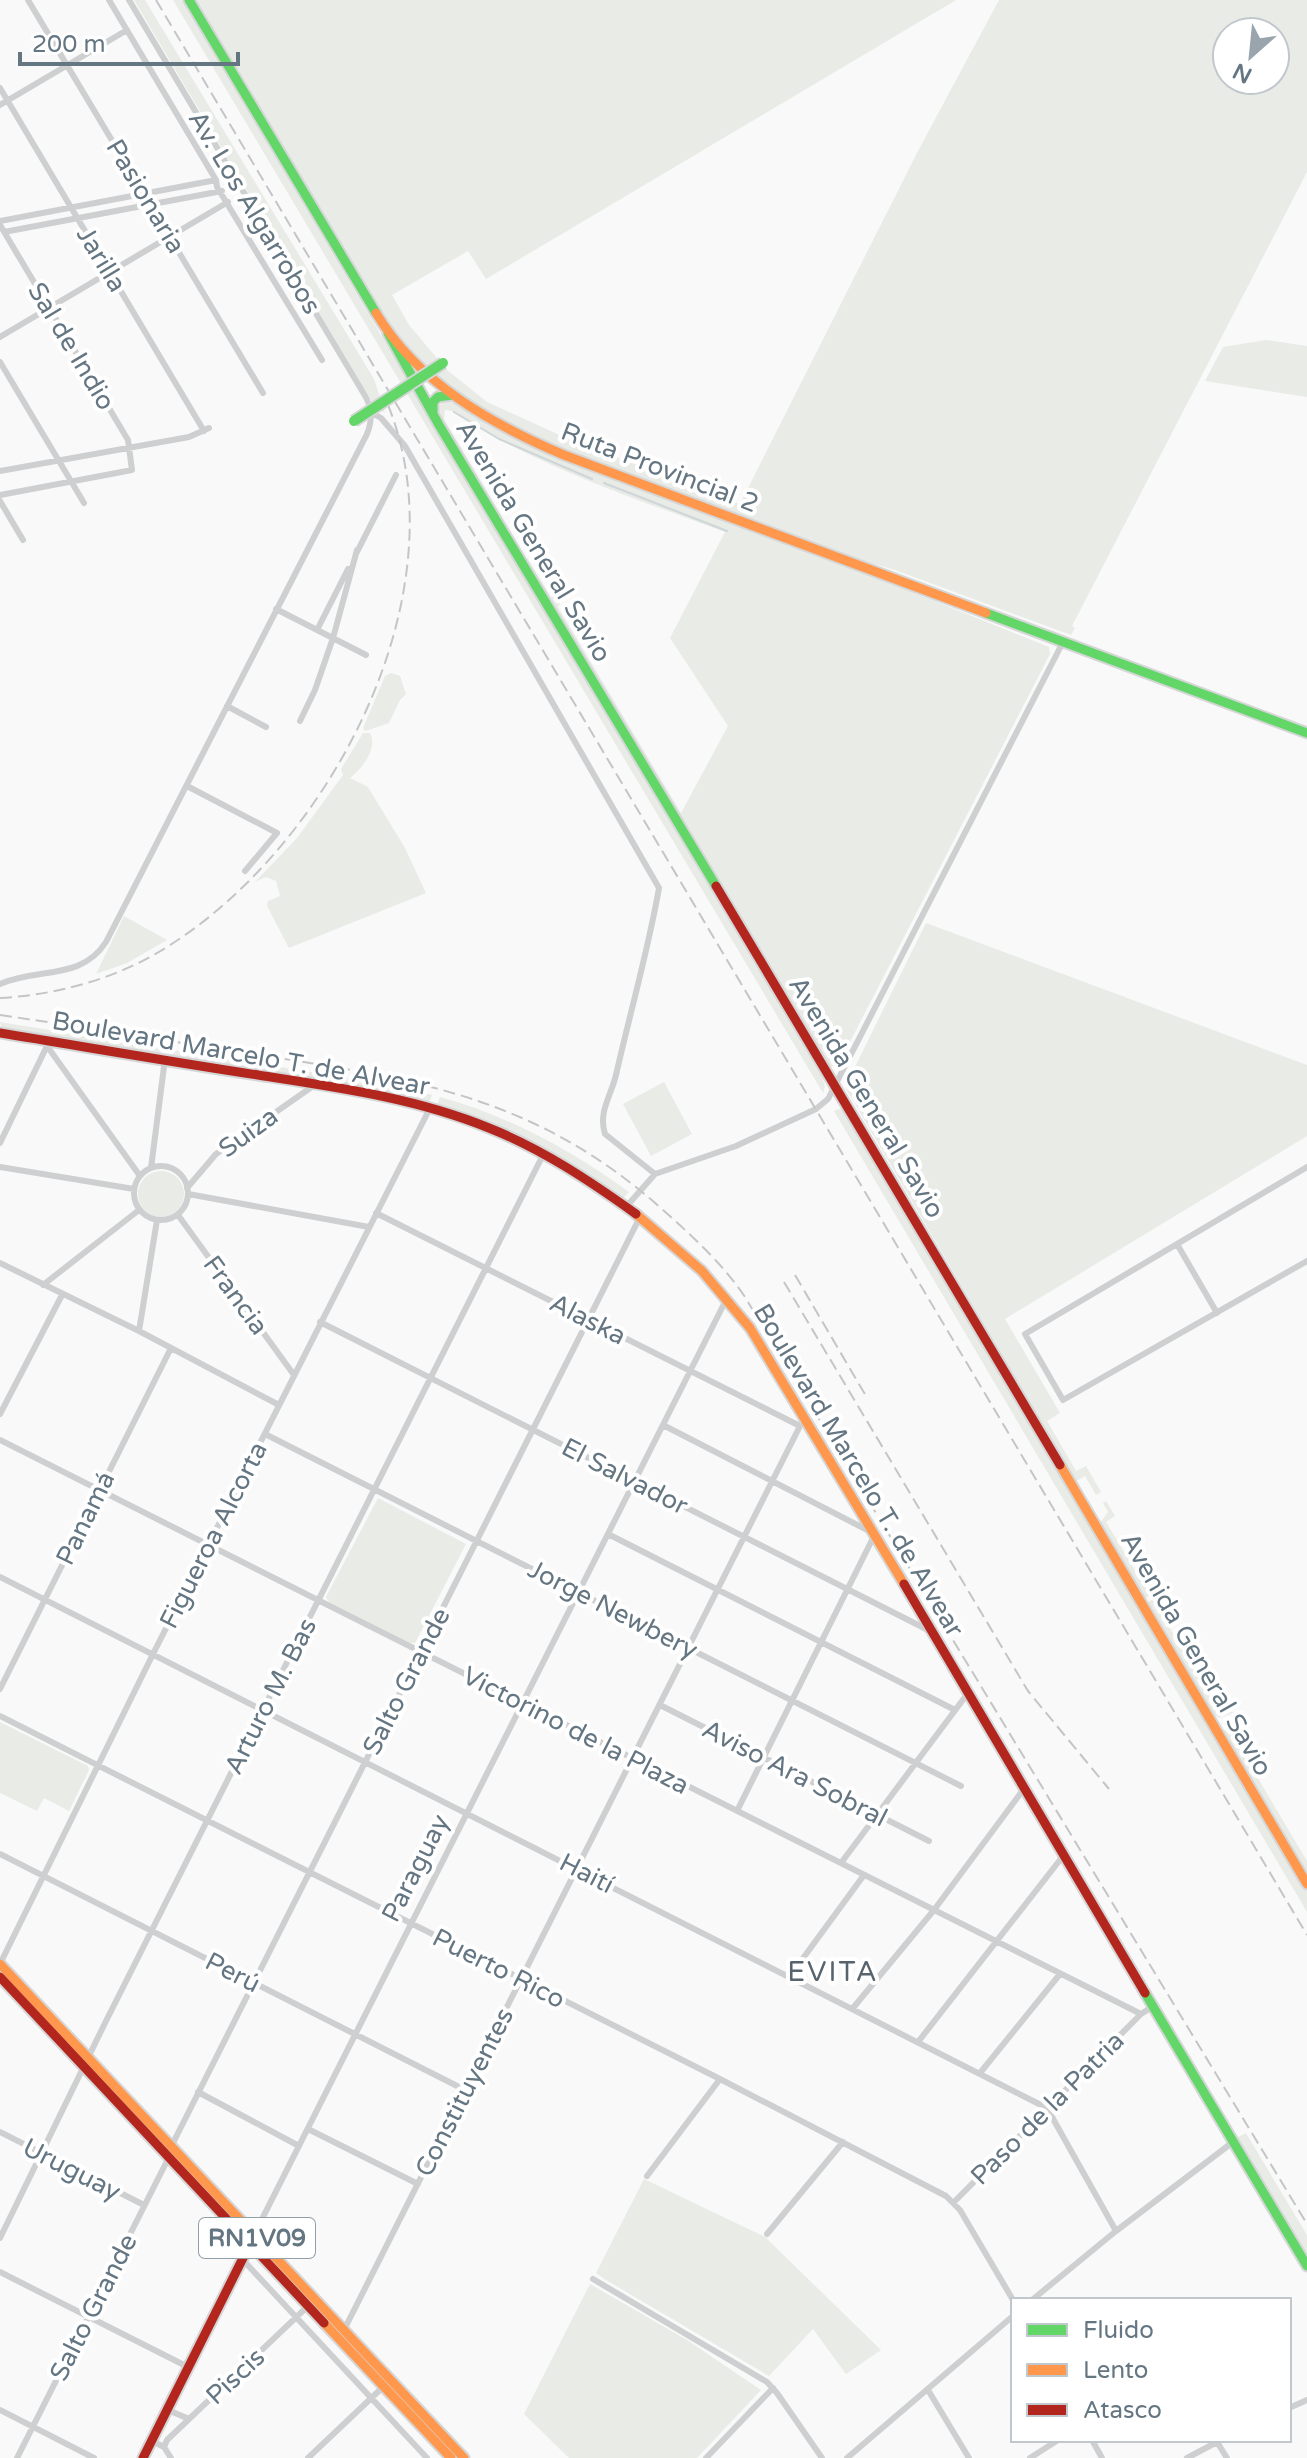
<svg xmlns="http://www.w3.org/2000/svg" width="1307" height="2458" font-family="'Varela Round',sans-serif">
<rect width="100%" height="100%" fill="#f9f9f9"/>
<!-- green -->
<path fill="#e8ebe6" fill-rule="evenodd" d="M134,0H145L374,379L385,413L374,405Z
M173,0H182L822,1077L825,1086L823,1093Z
M193,0H956L486,279L468,251L392,295L409,325L447,370L487,402L566,438L740,504L918,151L999,0H1307V172L1072,626L1075,628L1071,635L895,570L843,555L538,441L480,410L430,373L385,321ZM1227,32H1275V80H1227Z
M1266,340L1307,346V397L1205,381L1223,347Z
M444,401L458,404L486,424L524,443L840,563L1049,647L1050,654L838,1065L829,1067L524,559L527,558L551,597L559,592L554,583L557,581L565,593L558,607L681,813L728,726L670,638L725,532C631,497 536,466 451,411L445,410L444,419L520,547L518,548L441,420L438,407Z
M391,673L400,676L406,694L400,700L389,723L365,731L363,728L385,676Z
M363,733H370C378,748 363,768 350,778L368,787L405,848L426,893L289,948L267,906L268,901L280,896L276,881L266,877L255,882L297,838L343,775L341,769Z
M124,916L167,940L127,963L96,974Z
M926,923L1307,1065V1136L1005,1319L1060,1413L1047,1421L1076,1471L1086,1466L1101,1492L1096,1495L1085,1476L1076,1481L845,1087Z
M0,1022L367,1081L432,1095L429,1103L2,1029Z
M664,1082L692,1134L651,1156L623,1104Z
M440,1097C509,1116 571,1150 629,1192L623,1198L618,1197L488,1123L437,1105Z
M838,1109L844,1110L1307,1892V1912L834,1111Z
M138 1194a23 23 0 1 1 46 0a23 23 0 1 1-46 0Z
M378,1498L466,1544L415,1643H410L329,1602L326,1597Z
M1106,1501L1115,1516L1106,1522L1150,1595L1145,1599L1100,1523L1108,1512L1103,1503Z
M1153,1599L1219,1712H1235L1219,1718L1213,1714L1147,1603Z
M1238,1718L1242,1726L1231,1733L1307,1861V1875L1223,1732Z
M0,1722L88,1766L89,1770L69,1811L44,1798L37,1811L0,1793Z
M1246,2133L1307,2235V2258L1236,2138Z
M644,2179L765,2237L881,2350L846,2374L813,2329L769,2376L606,2280L596,2273Z
M590,2284L687,2340L761,2390L697,2458H569L524,2414Z"/>
<g fill="none" stroke-linecap="round" stroke-linejoin="round">
<!-- stream -->
<path stroke="#ced6d9" stroke-width="2" d="M454,412L499,439L592,479
M604,483L727,531"/>
<!-- fast casing -->
<g stroke="#d5d6d7" stroke-width="13">
<path id="fast" d="M189,0L376,313
M388,333L439,425L716,886
M433,412V402L438,397L452,395
M986,613L1307,733
M1145,1993L1307,2266"/>
</g>
<!-- slow casing -->
<g stroke="#d5d6d7" stroke-width="13">
<path id="slow" d="M376,313C418,383 491,424 564,455L986,613
M636,1214L702,1271L750,1328L904,1584
M1060,1465L1307,1884
M0,1964L464,2458
M324,2323L451,2458"/>
</g>
<!-- jam casing -->
<g stroke="#d5d6d7" stroke-width="13">
<path id="jam" d="M716,886L1060,1465
M0,1033C86,1047 172,1062 258,1075C336,1087 416,1098 489,1128C542,1149 590,1181 636,1214
M904,1584L1145,1993
M0,1977L324,2323
M143,2458L250,2244"/>
</g>
<!-- street -->
<path stroke="#cecfd0" stroke-width="6" d="M28,0L263,393
M109,0L216,180L217,187L322,360
M0,88L204,431
M0,105L127,30
M0,221L216,180
M0,225L128,440L132,470L0,495
M4,232L222,191
M0,337L228,202
M0,362L84,503
M372,413L381,418L405,446L659,888C648,951 630,1013 616,1075C611,1096 598,1112 605,1134L655,1174
M0,471L189,437L209,428
M0,501L23,540
M357,552L396,475
M276,609L366,655
M317,630L348,569
M227,706L266,727
M300,721L315,690L333,638L357,550
M187,786L277,833L245,871
M0,984C38,967 81,981 106,942L367,434C373,419 372,407 364,394L129,0
M47,1041V1046L140,1176
M0,1143L47,1046
M134 1193a27 27 0 1 1 54 0a27 27 0 1 1-54 0Z
M0,1167L134,1189
M1307,1167L1025,1334L1063,1400L1307,1261
M151,1168L165,1059
M187,1188L216,1154L316,1084
M188,1194L369,1227
M626,1207L655,1174L736,1146L816,1109L828,1099L1063,642
M376,1213L800,1426
M178,1215L294,1375
M1177,1244L1217,1313
M0,1263L139,1331L279,1405
M43,1285L139,1210
M320,1322L930,1631
M139,1331L157,1220
M0,1414L62,1295
M663,1425L875,1534L737,1811
M265,1434L961,1786
M0,1440L1141,2014L1152,2007
M608,1534L955,1710
M0,1577L1047,2108L1116,2231
M0,1689L171,1348
M660,1705L929,1841
M0,1716L720,2079L946,2196L960,2210L1013,2300
M0,1854L465,2090
M841,1863L968,1693
M0,1964L153,1654L430,1108
M790,1976L864,1875
M853,2008L934,1910L1023,1790
M918,2042L1063,1856
M980,2073L1060,1974
M198,2092L299,2146
M308,2129L418,2184
M0,2132L144,2205
M172,2145L640,1217
M647,2176L720,2079
M954,2202L1141,2014
M767,2234L843,2142
M253,2237L727,1298
M0,2238L107,2019L543,1155
M243,2260L427,2458
M0,2272L190,2368
M593,2279L767,2382L777,2393L822,2458
M1032,2300L1116,2231L1233,2142
M344,2330L800,1426
M928,2390L969,2458
M1289,2408L1307,2400
M0,2410L94,2458
M168,2410L189,2419
M1092,2440L1102,2458
M152,2441L164,2447L171,2458
M1217,2442L1227,2458
M164,2447L167,2440L308,2306
M17,2458L169,2157
M308,2458L384,2386
M706,2458L773,2388
M847,2458L1013,2316
M1030,2458L1058,2440
M1187,2458L1221,2440"/>
<!-- fast -->
<use href="#fast" stroke="#63d668" stroke-width="9"/>
<!-- slow -->
<use href="#slow" stroke="#ff974d" stroke-width="9"/>
<!-- jam -->
<use href="#jam" stroke="#b3261e" stroke-width="9"/>
<!-- rail -->
<path stroke="#c3c5c6" stroke-width="2" stroke-dasharray="12 6" stroke-linecap="butt" d="M156,0L1307,1935
M0,998C52,995 104,982 150,957C322,862 466,598 388,405
M0,1015C82,1027 163,1040 245,1053C409,1078 533,1094 662,1209C693,1237 722,1263 745,1297L1307,2224
M795,1275L866,1396
M784,1282L1028,1691L1109,1789"/>
<!-- fast-bridge casing -->
<g stroke="#d5d6d7" stroke-width="14" stroke-linecap="butt">
<path id="fast-bridge" d="M354,421L443,363"/>
</g>
<!-- fast-bridge -->
<use href="#fast-bridge" stroke="#63d668" stroke-width="10"/>
</g>
<g text-anchor="middle" stroke-width="8" stroke-linejoin="round" paint-order="stroke">
<!-- shield labels -->
<rect fill="#fff" stroke="#939fa8" stroke-width="2" x="199" y="2218" width="116" height="40" rx="6"/>
<g font-size="24" font-weight="bold" fill="#657683">
<text x="257" y="2246">RN1V09</text>
</g>
<!-- street labels -->
<g font-size="26" fill="#657683" stroke="#fff">
<text transform="translate(146 196) rotate(59)" y="9">Pasionaria</text>
<text transform="translate(255 212) rotate(59)" y="9">Av. Los Algarrobos</text>
<text transform="translate(102 259) rotate(59)" y="9">Jarilla</text>
<text transform="translate(72 346) rotate(59)" y="9">Sal de Indio</text>
<text transform="translate(660 467) rotate(21)" y="9">Ruta Provincial 2</text>
<text transform="translate(534 541) rotate(59)" y="9">Avenida General Savio</text>
<text transform="translate(241 1053) rotate(10)" y="9">Boulevard Marcelo T. de Alvear</text>
<text transform="translate(867 1097) rotate(59)" y="9">Avenida General Savio</text>
<text transform="translate(248 1132) rotate(-36)" y="9">Suiza</text>
<text transform="translate(236 1295) rotate(54)" y="9">Francia</text>
<text transform="translate(588 1319) rotate(27)" y="9">Alaska</text>
<text transform="translate(859 1470) rotate(59)" y="9">Boulevard Marcelo T. de Alvear</text>
<text transform="translate(625 1476) rotate(27)" y="9">El Salvador</text>
<text transform="translate(85 1518) rotate(-64)" y="9">Panamá</text>
<text transform="translate(213 1535) rotate(-63)" y="9">Figueroa Alcorta</text>
<text transform="translate(613 1609) rotate(27)" y="9">Jorge Newbery</text>
<text transform="translate(1197 1654) rotate(60)" y="9">Avenida General Savio</text>
<text transform="translate(406 1681) rotate(-63)" y="9">Salto Grande</text>
<text transform="translate(270 1696) rotate(-63)" y="9">Arturo M. Bas</text>
<text transform="translate(576 1730) rotate(27)" y="9">Victorino de la Plaza</text>
<text transform="translate(795 1773) rotate(27)" y="9">Aviso Ara Sobral</text>
<text transform="translate(415 1868) rotate(-63)" y="9">Paraguay</text>
<text transform="translate(587 1873) rotate(27)" y="9">Haití</text>
<text transform="translate(499 1968) rotate(27)" y="9">Puerto Rico</text>
<text transform="translate(233 1972) rotate(27)" y="9">Perú</text>
<text transform="translate(464 2092) rotate(-63)" y="9">Constituyentes</text>
<text transform="translate(1047 2108) rotate(-45)" y="9">Paso de la Patria</text>
<text transform="translate(72 2169) rotate(27)" y="9">Uruguay</text>
<text transform="translate(93 2307) rotate(-63)" y="9">Salto Grande</text>
<text transform="translate(235 2376) rotate(-43)" y="9">Piscis</text>
</g>
<!-- neighbourhood labels -->
<g font-size="28" letter-spacing="2" fill="#57646e" stroke="#fff">
<text x="833" y="1981">EVITA</text>
</g>
</g>
<!-- legend -->
<rect x="1011" y="2298" width="280" height="144" fill="#ffffff" stroke="#c1c8cd" stroke-width="2"/>
<rect x="1027" y="2324" width="40" height="12" fill="#63d668" stroke="#c1c8cd" stroke-width="2"/>
<text x="1083" y="2338" font-size="24" fill="#657683">Fluido</text>
<rect x="1027" y="2364" width="40" height="12" fill="#ff974d" stroke="#c1c8cd" stroke-width="2"/>
<text x="1083" y="2378" font-size="24" fill="#657683">Lento</text>
<rect x="1027" y="2404" width="40" height="12" fill="#b3261e" stroke="#c1c8cd" stroke-width="2"/>
<text x="1083" y="2418" font-size="24" fill="#657683">Atasco</text>
<!-- north arrow -->
<g transform="translate(1251 56) rotate(207)"><circle r="38" fill="#ffffff" stroke="#c1c8cd" stroke-width="2"/>
<path d="M0-6L14 30L0 20L-14 30Z" fill="#99a4ac"/>
<text y="-12" font-size="22" font-weight="bold" text-anchor="middle" fill="#657683">N</text>
</g>
<!-- scale -->
<path d="M20 52v12h218v-12" fill="none" stroke="#657683" stroke-width="4"/>
<text x="32" y="52" font-size="24" fill="#657683" stroke="#ffffff" stroke-width="6" paint-order="stroke">200 m</text>
</svg>
